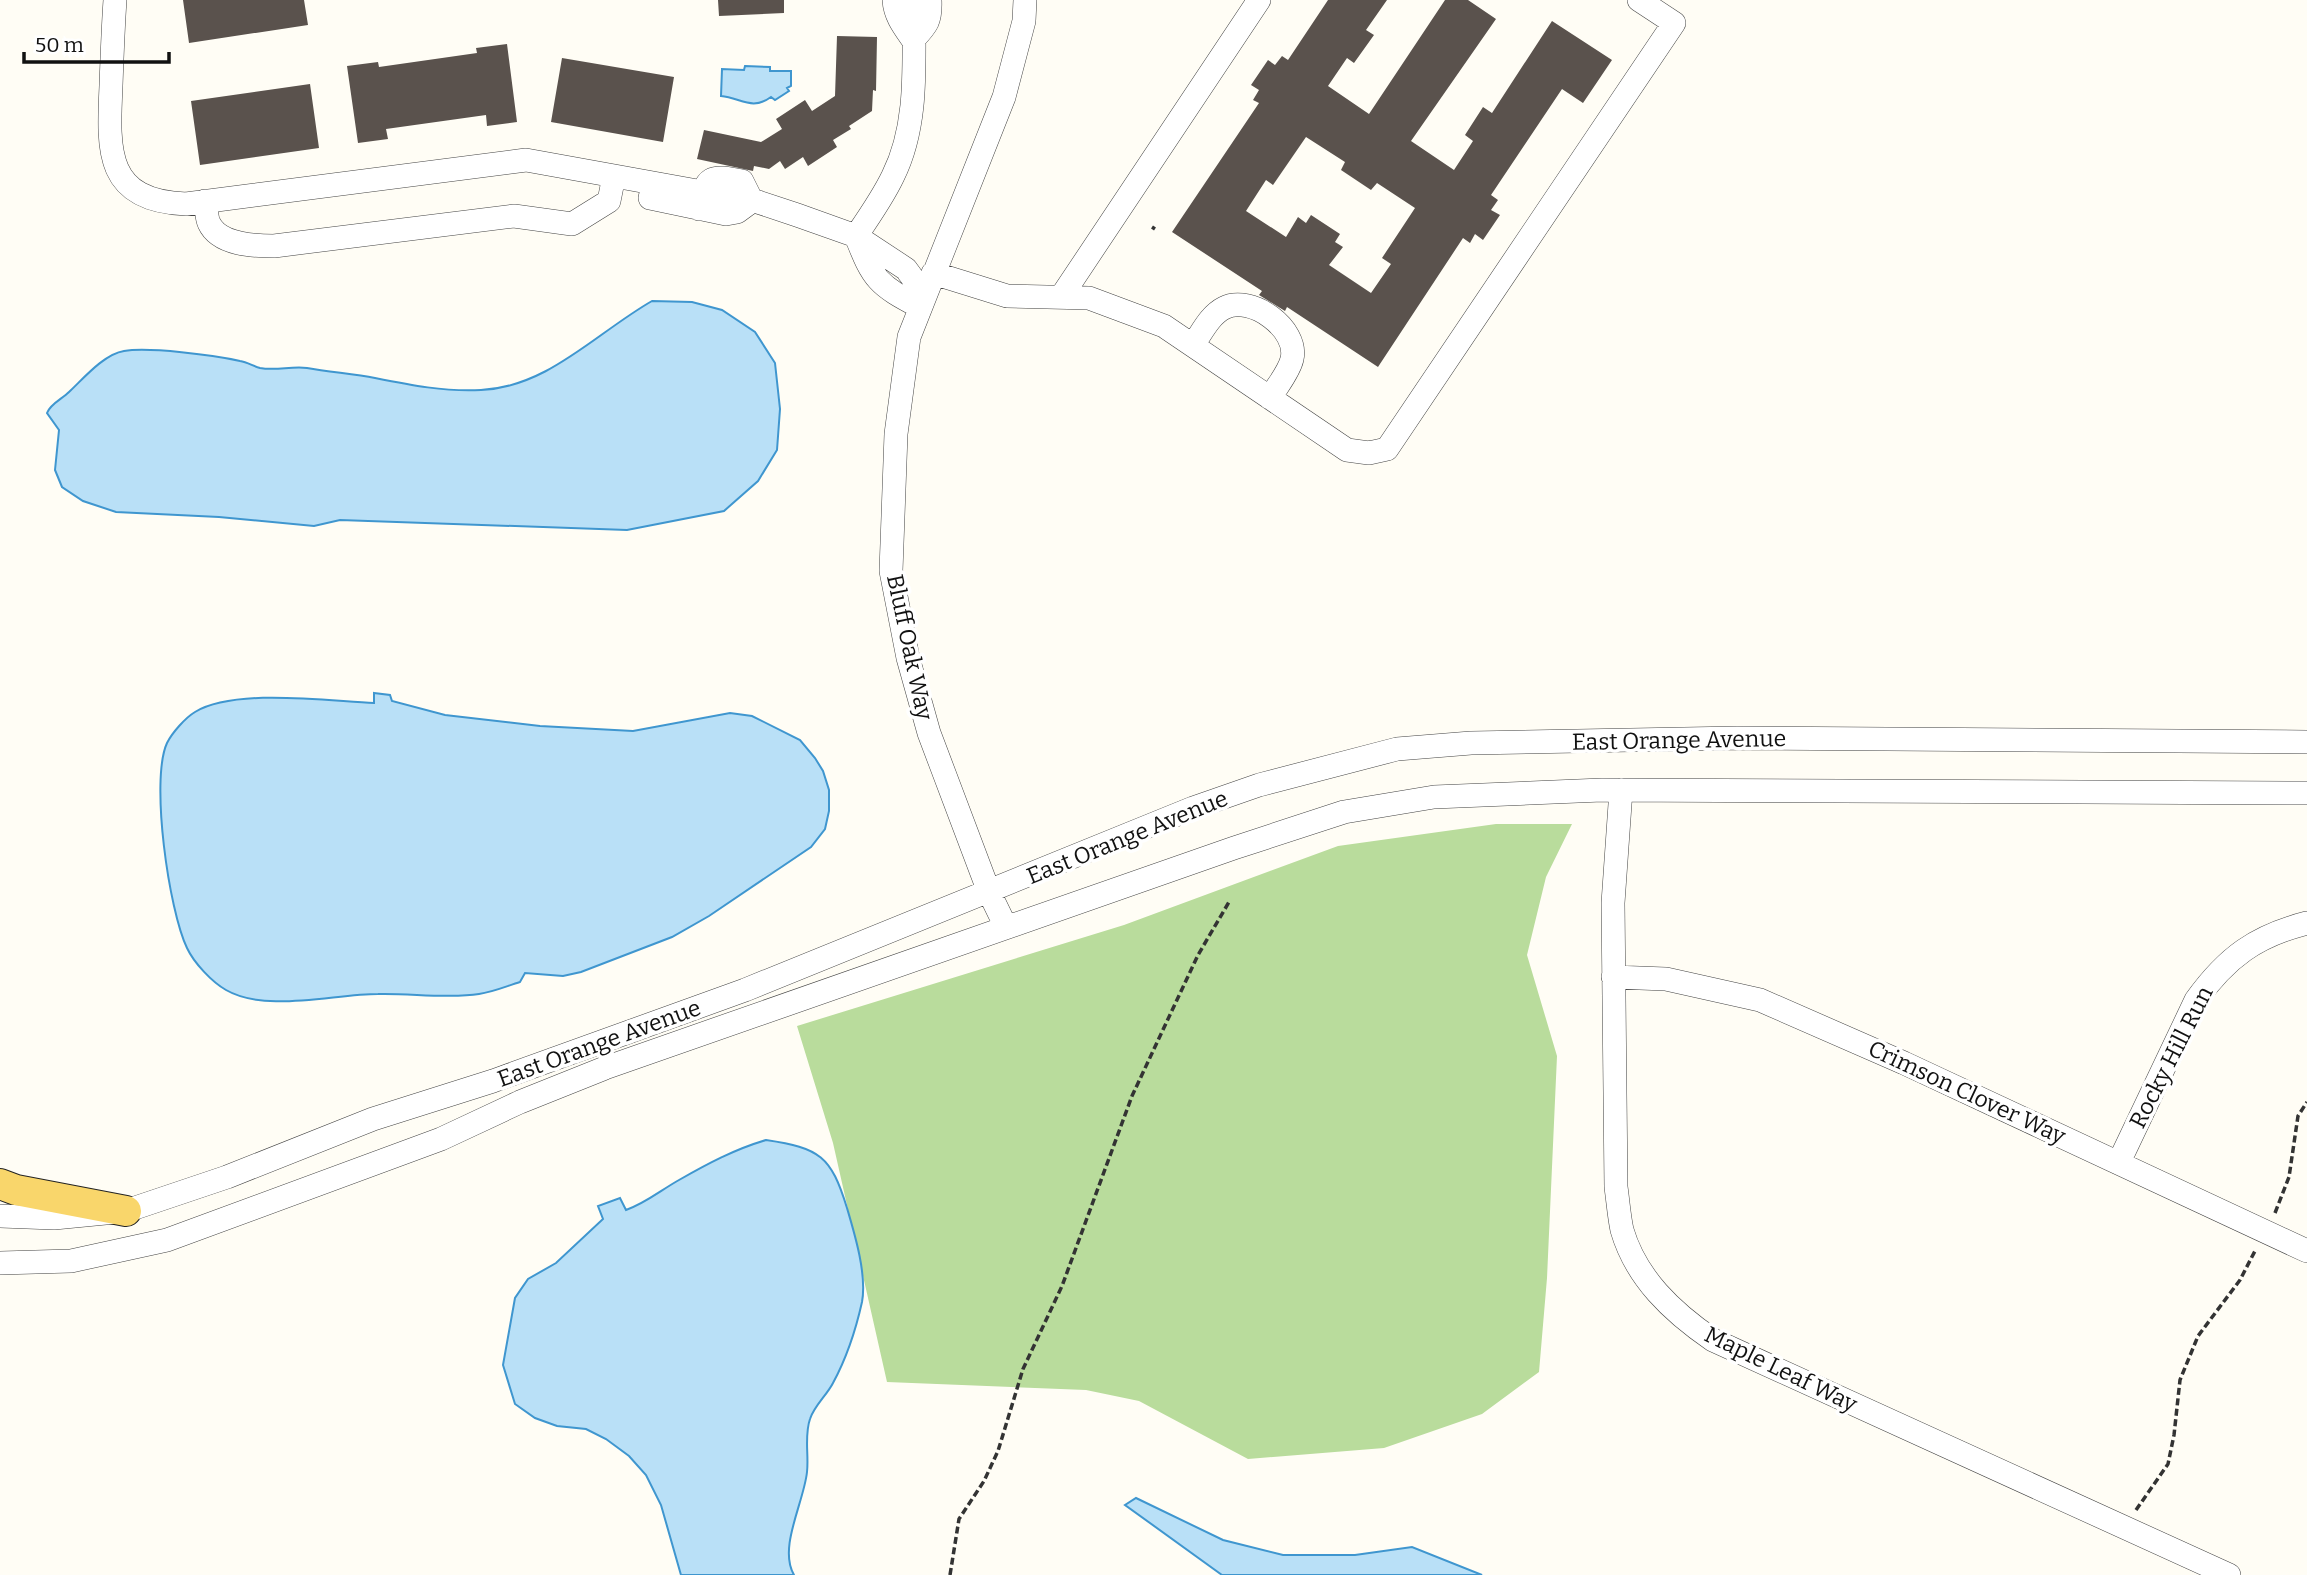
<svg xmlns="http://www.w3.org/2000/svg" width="2307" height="1575" font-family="Bitter,serif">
<rect width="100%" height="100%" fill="#fffdf5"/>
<!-- forest -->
<path fill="#b9dc9c" d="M1496,824H1572L1546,877L1527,955L1557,1056L1547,1278L1539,1372L1482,1414L1384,1448L1248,1459L1139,1401L1086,1390L887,1382L833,1143L797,1026L1124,925L1338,846Z"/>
<!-- water -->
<path fill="#b9e0f7" stroke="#3f96cf" stroke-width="2" d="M745,66L770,67V71H791V86L787,88L789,91L775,100L771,97C752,111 741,98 721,96L722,69L744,70Z
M652,301L692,302L722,310L755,332L775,363L780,409L777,450L758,481L724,511L627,530L340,520L314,526L219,517L116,512L83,501L62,487L55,470L59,430L47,413C50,404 62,399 69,392C83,379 104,354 124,351C149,347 214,355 240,361C247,362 253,366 260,368C276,371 291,366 307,368C330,372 353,374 375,378C410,385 445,392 481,390C548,387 596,333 652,301Z
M374,693L390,695L392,701L445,715L540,726L633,731L730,713L752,716L800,740L815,758L823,771L829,790V811L825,829L811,847L709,916L672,937L581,972L563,976L525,973L520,982C507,986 493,992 479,994C450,999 409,993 378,994C333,994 266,1013 226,990C212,982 194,963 187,948C169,911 150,780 167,743C172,733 185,718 195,712C235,688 327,701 374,703Z
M766,1140C820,1148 831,1156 847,1208C855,1235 867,1275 862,1302C856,1329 846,1359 833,1383C827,1395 814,1406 810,1419C804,1436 809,1455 807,1472C804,1502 778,1548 794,1575H681L661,1505L646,1475L629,1456L606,1439L586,1429L557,1426L535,1418L515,1404L503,1365L515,1298L528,1279L556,1263L603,1219L598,1206L620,1198L626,1210C646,1203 661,1190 679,1180C707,1164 735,1149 766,1140Z
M1136,1498L1223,1540L1283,1555H1355L1412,1547L1482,1575H1222L1125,1505Z"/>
<!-- building -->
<path fill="#5a524d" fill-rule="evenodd" d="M183,0H304L308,25L189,43Z
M718,0H784V13L719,16Z
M1328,0H1387L1366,30L1374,35L1354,63L1347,58L1328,86L1369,114L1445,0H1468L1496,19L1411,141L1454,170L1473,141L1465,135L1483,107L1492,113L1552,21L1612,60L1583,103L1562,89L1491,195L1498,200L1491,210L1500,215L1483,240L1475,234L1470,243L1463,238L1378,367L1287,307L1285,311L1259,295L1262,291L1172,232L1259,103L1253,100L1259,90L1251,85L1268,60L1275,65L1282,56L1288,60ZM1306,137L1345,162L1341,170L1371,190L1377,183L1415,208L1382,258L1391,264L1371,293L1329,265L1343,247L1335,242L1340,234L1311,215L1306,223L1298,217L1286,237L1246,211L1266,180L1273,185Z
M837,36L877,37L876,91L873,90L872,111L849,126L851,129L833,140L837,147L808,166L803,157L785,169L780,161L769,169L754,166L753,171L697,159L704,130L761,142L782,129L776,119L805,100L812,111L835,96Z
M507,44L517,122L487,126L486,115L386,129L388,139L358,143L347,66L378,62L379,67L477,53L476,48Z
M562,58L674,77L663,142L551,122Z
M310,84L319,148L200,165L191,101Z"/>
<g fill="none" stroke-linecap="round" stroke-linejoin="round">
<!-- minor casing -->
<g stroke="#444" stroke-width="24">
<path id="minor" d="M115,0C113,29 112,57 111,86C108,151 105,201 186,204L526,160L758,202L797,215L856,236L906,269L925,295
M894,0C895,16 904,27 913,40C927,25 931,21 930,0
M653,186L650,198L726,214L737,212L752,201L742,181C710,175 706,175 699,209
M205,201C207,207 206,217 209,223C219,245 254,246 274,246L514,216L572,224L609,201L614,176
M856,236C869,217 883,197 893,176C920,122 913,58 914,0
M856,236C873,280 878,285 920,307
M933,273L1007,296L1089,298L1164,326L1347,450L1369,453L1387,449L1674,23L1639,0
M1061,297L1259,0
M1193,345C1202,332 1210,315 1224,308C1251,294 1299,329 1292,359C1289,372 1277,386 1270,398
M1621,790L1613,903L1616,1187C1618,1201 1619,1216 1622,1230C1636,1278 1672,1312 1713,1340L2229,1575
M1006,927L989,892L929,733L908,658L891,571L896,434L909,337L1004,97L1024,21L1025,0
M1613,977L1666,979L1760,1000L1904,1063L2307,1251
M2119,1162L2196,1000C2227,957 2256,936 2307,923
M0,1216L54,1218L126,1211L227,1177L373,1119L493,1081L745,990L1193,808L1259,785L1397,749L1471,743L1737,738L2307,742
M0,1263L71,1261L167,1240L441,1139L520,1102L605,1068L1234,848L1344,812L1434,797L1602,790L2307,793"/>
</g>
<!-- major casing -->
<g stroke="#222" stroke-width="32">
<path id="major" d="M0,1184L16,1190L126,1211"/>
</g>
<!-- path -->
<path stroke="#333" stroke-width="3.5" stroke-dasharray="7 3.5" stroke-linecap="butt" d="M1152,227L1155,229
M2275,1213L2289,1177L2298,1116L2307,1102
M2136,1510L2168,1464L2174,1435L2180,1380L2198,1336L2240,1280L2256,1249
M950,1575L959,1519L984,1481L998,1451L1023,1369L1062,1286L1132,1096L1198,955L1229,902"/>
<!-- minor -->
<use href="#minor" stroke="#fff" stroke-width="23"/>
<!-- major -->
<use href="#major" stroke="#f9d66b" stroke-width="30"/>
</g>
<g text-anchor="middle" stroke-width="7" stroke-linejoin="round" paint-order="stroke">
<!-- street labels -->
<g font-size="23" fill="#111" stroke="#fff">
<text transform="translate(910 647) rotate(78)" y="8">Bluff Oak Way</text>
<text transform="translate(1679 740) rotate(-1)" y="8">East Orange Avenue</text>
<text transform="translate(1127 837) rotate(-22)" y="8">East Orange Avenue</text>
<text transform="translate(599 1043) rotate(-20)" y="8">East Orange Avenue</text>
<text transform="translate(2171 1057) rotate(-63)" y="8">Rocky Hill Run</text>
<text transform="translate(1967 1092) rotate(25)" y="8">Crimson Clover Way</text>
<text transform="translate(1781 1369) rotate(26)" y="8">Maple Leaf Way</text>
</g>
</g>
<!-- scale -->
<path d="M24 52v10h145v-10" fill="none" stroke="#111111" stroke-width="3.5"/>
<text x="35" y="52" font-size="21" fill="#111111" stroke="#ffffff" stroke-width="5" paint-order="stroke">50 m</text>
</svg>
